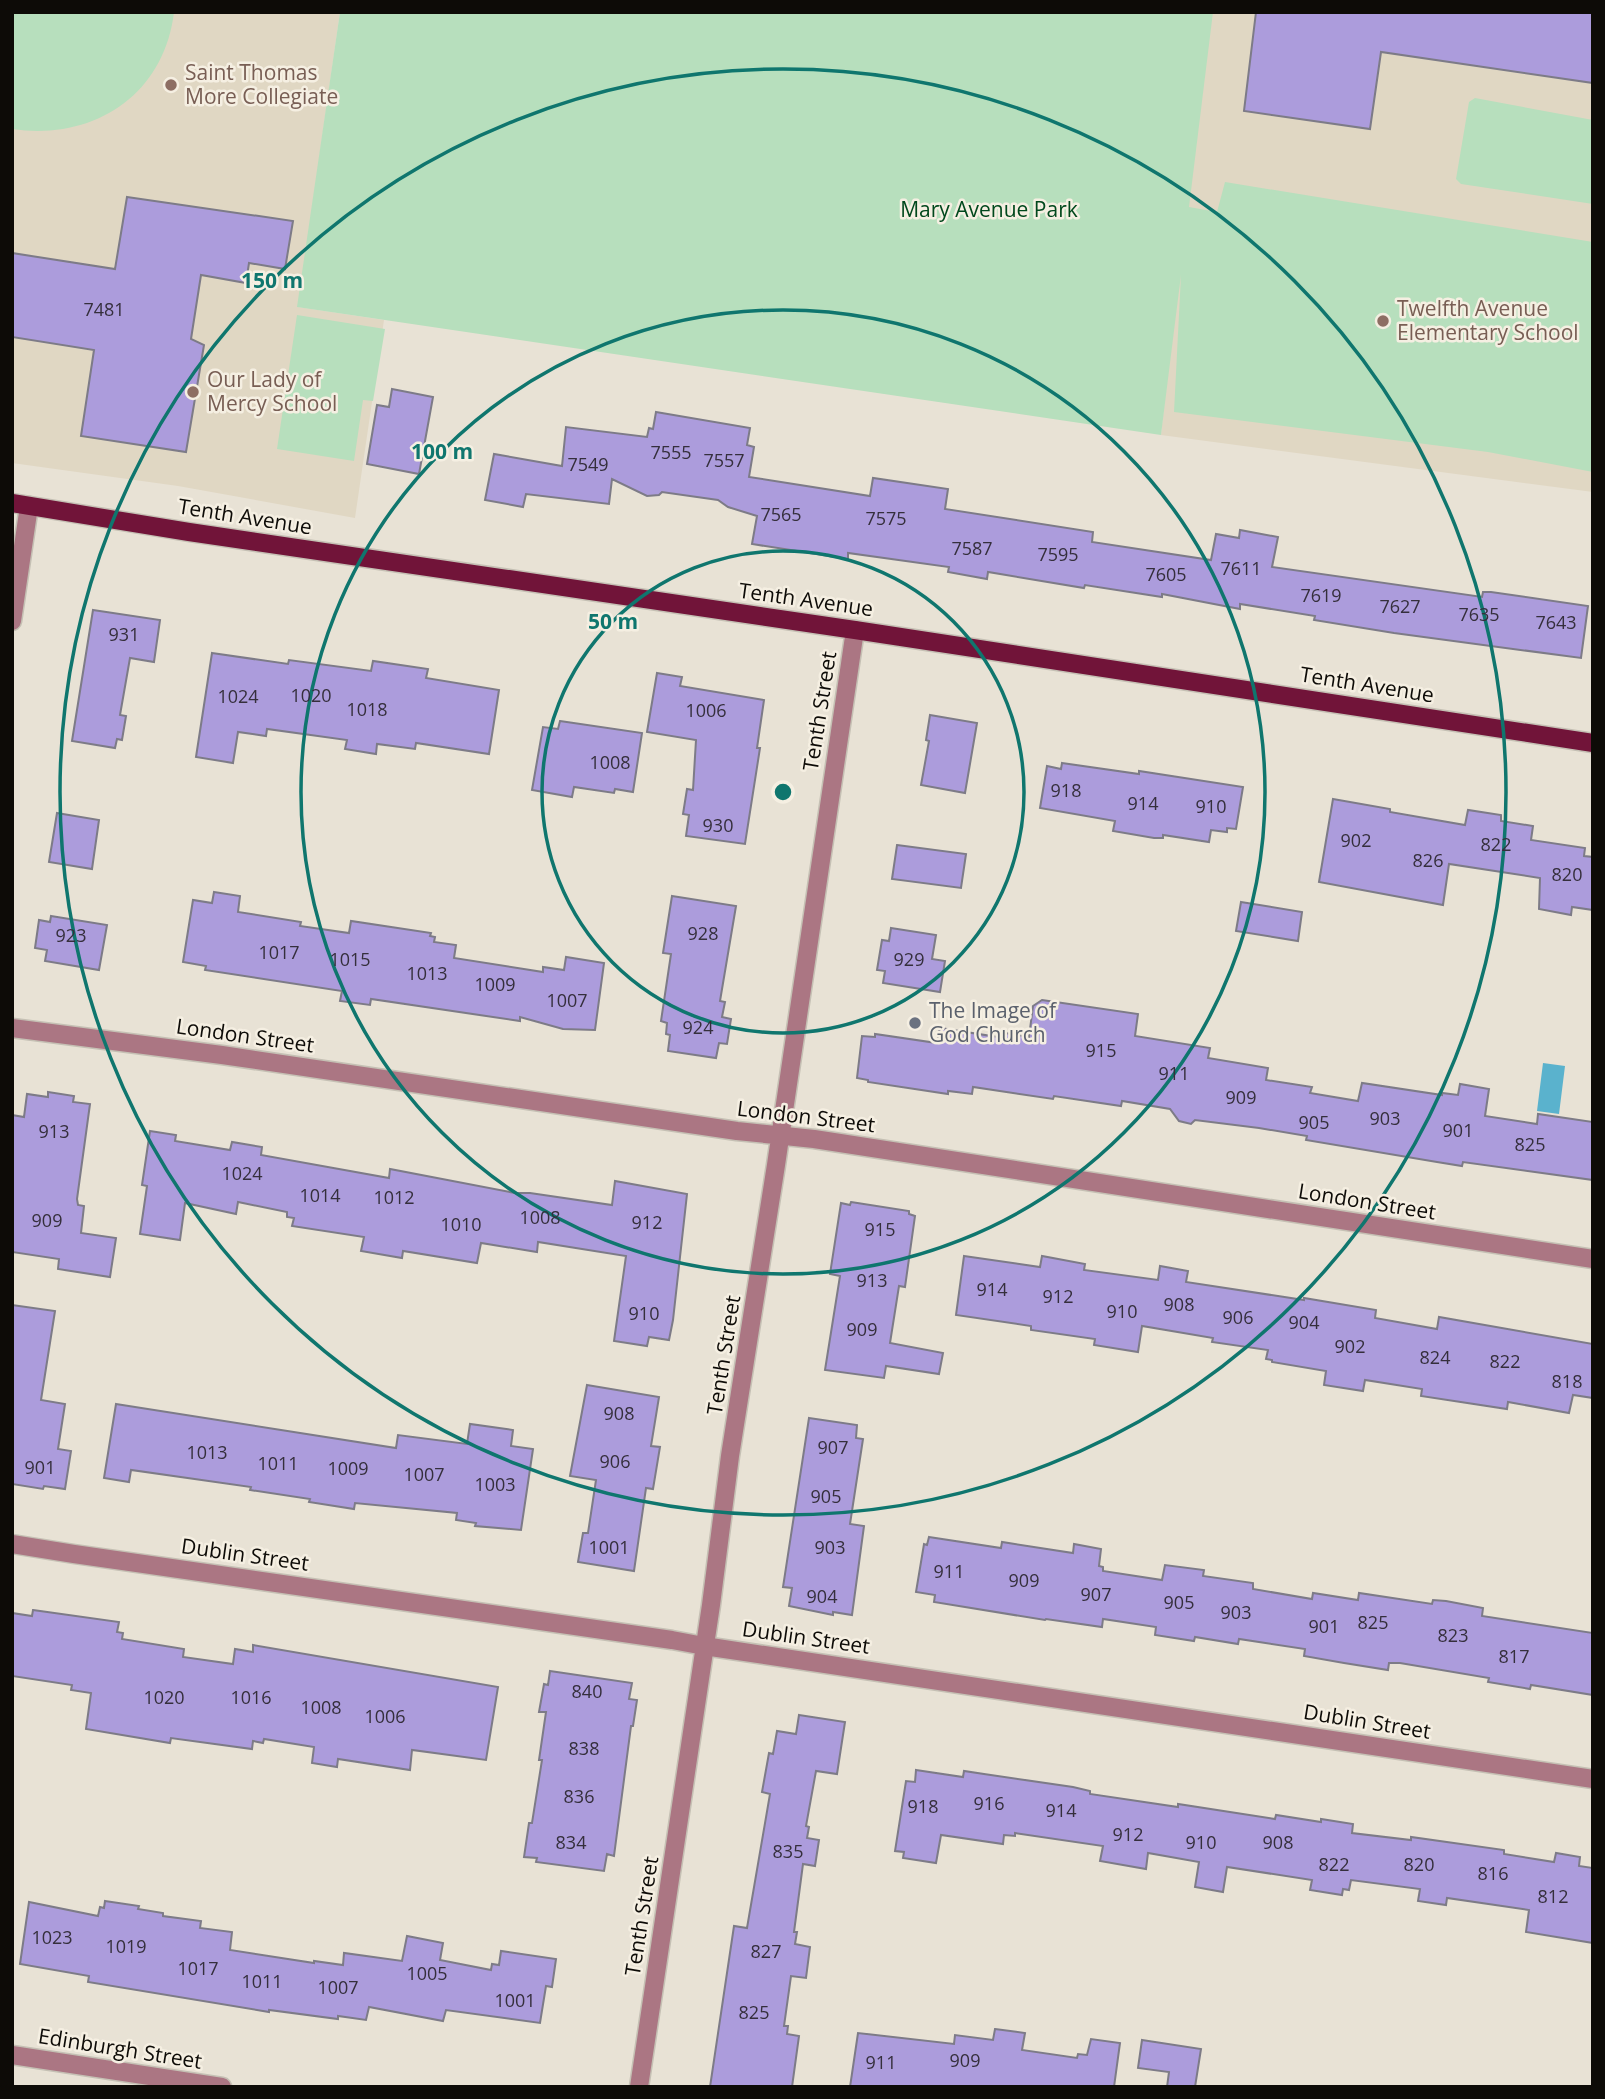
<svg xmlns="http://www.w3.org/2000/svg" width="1605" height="2099" font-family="'Open Sans',sans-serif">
<rect width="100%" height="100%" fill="#e8e2d5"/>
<!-- built -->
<path fill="#e0d7c3" d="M12,12H340L298,307L384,320L355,518L178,486L12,463Z
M1210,12H1593V492L1161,435L1185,207Z"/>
<!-- green -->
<path fill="#b7dfbd" d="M12,12H174C164,96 93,141 12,129Z
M340,12H1213L1189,207L1217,212L1225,182L1593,242V472L1488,452L1174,412L1181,275L1161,435L297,307Z
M1475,98L1593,120V204L1461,184L1456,179L1469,102Z
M297,315L385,329L373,401L363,400L354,461L277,449Z"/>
<!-- water -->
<path fill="#5ab2cd" d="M1543,1063L1565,1066L1559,1114L1537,1111Z"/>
<!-- building -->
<path fill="#ac9cdc" stroke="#7d7b87" stroke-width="2" d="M1256,12H1593V83L1381,52L1370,129L1244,111Z
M127,197L293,221L285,269L249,263L246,283L201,275L191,339L204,345L186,452L81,436L94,350L12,337V253L115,269Z
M392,389L433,397L419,474L367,464L377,405L389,407Z
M656,412L750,428L747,445L754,447L749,477L870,496L873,478L948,489L945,509L1093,532L1092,542L1211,560L1216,534L1239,538L1240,530L1278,537L1272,567L1482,597L1483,592H1491L1588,606L1581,658L1394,633L1314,620L1315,616L1240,604V609L1162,594V597L1085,585L1084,588L988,572L987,579L948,572L949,567L848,553V559L752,544L757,516L728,507L718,500L662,492L659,495L647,496L612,479L609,504L526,494L523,507L485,500L494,454L562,466L566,427L647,437L649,428L653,429Z
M93,610L160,620L154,662L130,658L120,715L126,716L122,740L117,739L115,748L72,741Z
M212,653L288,664L289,660L371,671L373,661L428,669L426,678L499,690L489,754L416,743L415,749L377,744L376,754L345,749L347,740L267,729L266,736L238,732L233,763L196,757Z
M657,673L682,677L680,686L764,700L757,748H760L745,844L686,836L689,815L683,814L687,789L693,790L696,740L647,732Z
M930,715L977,723L965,793L921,785L929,741L926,740Z
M560,721L642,733L633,792L615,789L614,793L574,787L572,797L532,790L543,727L558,729Z
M1062,763L1139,774V771L1243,787L1236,829L1227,828V832L1211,830L1209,842L1163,835V838H1154L1113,831L1115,821L1040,808L1047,766L1061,769Z
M1333,799L1390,809V812L1465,825L1468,810L1501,815V821L1533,826L1531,840L1585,848L1584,856L1593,857V910L1572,907L1571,915L1539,909L1540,878L1449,864L1443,905L1319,882Z
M57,813L99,820L92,869L49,862Z
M897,845L966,854L961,888L892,879Z
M214,892L240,896L238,912L301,922L300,926L349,933L351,921L431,933L430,936L435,937L434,942L456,945L454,958L543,972V967L564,970L566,957L604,963L595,1030L563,1029L520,1017V1021L371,999L370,1005L340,1001L342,991L205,970L206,966L183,962L193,900L212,903Z
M672,896L736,906L720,1001L725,1002L722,1017L731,1019L727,1044L719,1043L716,1058L668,1051L670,1035L666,1034L667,1023L661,1021L671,954L663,953Z
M1241,902L1302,912L1298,941L1236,931Z
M51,916L107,925L99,970L45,961L47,950L35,948L39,920L50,922Z
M891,928L936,935L932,959L945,961L940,992L883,983L885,971L877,970L882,940L889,941Z
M1042,1000L1138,1014L1135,1036L1210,1048L1208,1058L1268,1068L1266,1080L1312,1087L1310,1093L1358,1101L1362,1083L1442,1095V1093L1458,1095L1460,1084L1489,1089L1485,1116L1537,1124L1538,1114L1593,1122V1180L1463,1162L1462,1166L1437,1162L1306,1140L1307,1136L1259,1128L1195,1120L1191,1124L1179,1121L1170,1109L1122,1101L1121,1106L1054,1096L1053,1099L973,1087L972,1094L948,1091V1094L868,1082V1080L857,1078L862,1036L875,1037V1034L937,1043L940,1028L998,1037L999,1032L1029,1037L1033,1006Z
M48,1092L74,1096L73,1102L90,1104L77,1199L78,1205L84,1206L81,1233L116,1238L110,1277L58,1269L59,1259L12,1252V1115L24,1117L27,1094L48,1097Z
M150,1131L176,1135L175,1141L230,1150L232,1142L262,1147L261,1155L389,1178L390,1169L515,1193H530L612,1205L615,1181L687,1194L673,1320L669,1340L649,1337L647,1346L614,1341L626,1256L538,1242L537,1252L481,1243L477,1263L403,1251L402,1258L361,1251L364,1237L292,1226L294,1218L287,1217V1212L238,1202L236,1214L185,1203L180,1240L140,1234L147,1186L142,1185Z
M851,1202L909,1211V1214L915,1216L905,1287L899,1286L890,1343L943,1353L939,1374L886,1366L884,1378L825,1370L840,1276L830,1274L841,1203L850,1205Z
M964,1256L1040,1267L1042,1256L1085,1264L1084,1270L1158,1280L1160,1266L1188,1271L1186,1282L1304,1300V1298L1376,1310L1375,1318L1437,1329L1439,1317L1593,1344V1398L1573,1395L1569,1413L1508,1402L1507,1409L1421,1396L1422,1389L1365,1380L1363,1391L1324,1385L1326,1371L1272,1362V1360L1266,1359L1268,1350L1212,1342L1213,1338L1142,1326L1138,1352L1094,1345L1095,1339L1031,1330V1326L956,1315Z
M12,1305L55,1311L41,1400L65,1404L58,1449L71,1451L65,1489L44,1486L43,1489L12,1484Z
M587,1385L659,1397L651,1446L660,1447L653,1489L646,1488L634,1571L578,1562L583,1533H588L596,1480L570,1476Z
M116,1404L396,1448L398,1435L467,1444L470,1424L513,1430L511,1446L533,1449L521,1530L475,1526L476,1523L456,1520L457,1513L355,1503L354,1509L309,1502L310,1499L250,1490L251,1487L131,1470L129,1482L104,1478Z
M809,1418L857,1425L856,1438L863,1439L850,1524L864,1526L852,1615L833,1612V1615L789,1606L792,1588L783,1587Z
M929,1537L1001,1548L1002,1542L1073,1553L1074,1544L1101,1549L1099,1566L1103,1567V1571L1162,1580L1165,1565L1204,1570L1203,1576L1253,1583V1589L1312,1599L1313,1593L1358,1600L1359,1593L1432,1604L1433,1600L1446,1601L1483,1608L1482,1616L1593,1633V1695L1531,1685L1530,1689L1488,1682L1489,1678L1400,1663H1389L1388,1670L1344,1663L1304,1656L1305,1649L1239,1639L1238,1644L1195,1637L1194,1641L1155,1635L1156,1627L1103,1619L1102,1627L1046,1619L1045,1620L934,1602L935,1595L916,1592L924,1544L927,1545Z
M33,1610L119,1622L117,1632L123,1633L122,1639L184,1649L183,1657L233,1664L235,1649L253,1652V1645L498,1687L486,1760L412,1750L410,1770L338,1759L337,1767L312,1763L314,1747L264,1739L263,1743L253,1741L252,1749L171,1738L170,1743L86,1729L91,1693L71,1690L72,1685L12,1676V1613L32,1616Z
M550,1671L632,1683L629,1699L637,1700L633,1726H631L614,1856L607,1854L604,1871L536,1862L537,1858L524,1857L529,1823H532L542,1760H539L546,1712H539L544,1684L548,1685Z
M799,1715L845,1722L837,1774L816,1771L806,1826L809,1827L807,1838L819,1840L815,1866L803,1864L794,1932H797L795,1944L810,1947L806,1978L791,1976L784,2026H788L787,2034L799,2036L792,2087H710L734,1926L747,1928L770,1794L762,1792L769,1753L773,1754L777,1731L796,1734Z
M916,1770L963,1777L964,1771L984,1774L1073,1787L1090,1791V1794L1178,1807V1804L1275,1819L1276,1815L1321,1822V1819L1353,1824L1352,1833L1411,1840V1837L1504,1850V1854L1554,1862L1556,1853L1580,1857L1579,1866L1593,1868V1943L1526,1932L1529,1910L1447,1898L1446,1905L1418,1901L1420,1889L1351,1880L1349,1890L1343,1889L1342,1895L1310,1890L1312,1880L1227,1867L1223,1892L1195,1887L1199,1862L1148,1853L1146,1869L1100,1861L1103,1846L1015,1833V1836L1004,1835L1003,1844L941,1835L936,1863L903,1858L904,1852L895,1851L906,1781L915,1782Z
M105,1901L139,1906L138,1909L163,1913V1916L201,1921L200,1928L232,1932L230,1950L314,1963V1961L343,1965L344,1953L402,1961L407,1936L443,1943L440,1960L491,1970L492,1964L499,1965L501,1951L556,1959L552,1987L546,1986L540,2023L446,2010L443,2021L369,2007L366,2020L338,2016V2019L269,2010V2012L88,1982L89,1976L20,1964L29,1902L98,1916L100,1907L104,1908Z
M995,2029L1025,2033L1022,2050L1077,2058L1078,2054L1087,2055L1091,2039L1120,2043L1114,2087H850L858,2033L954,2044L955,2035L993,2040Z
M1142,2040L1201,2049L1195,2087H1167L1169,2072L1138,2068Z"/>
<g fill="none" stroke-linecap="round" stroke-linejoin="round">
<!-- minor casing -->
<g stroke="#c5c0b4" stroke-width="21">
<path id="minor" d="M12,621L29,506
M12,1028L222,1055L737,1131L814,1139L1593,1259
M12,1544L74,1554L672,1640L704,1646L1593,1779
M12,2055L222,2087
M639,2087L711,1605L730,1456L776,1165L855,630"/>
</g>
<!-- primary casing -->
<g stroke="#c5c0b4" stroke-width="21">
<path id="primary" d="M12,503L189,532L855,630L1593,743"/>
</g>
<!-- minor -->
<use href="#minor" stroke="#ab7683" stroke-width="18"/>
<!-- primary -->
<use href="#primary" stroke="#711439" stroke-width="18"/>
</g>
<!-- distance rings -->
<g fill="none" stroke="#0f766e" stroke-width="3.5">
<circle cx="783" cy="792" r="241"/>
<circle cx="783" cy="792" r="482"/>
<circle cx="783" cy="792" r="723"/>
</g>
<!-- markers -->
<g fill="#8d6e63" stroke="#f5efe2" stroke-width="2.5">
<circle cx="171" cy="85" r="7"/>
<circle cx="1383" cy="321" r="7"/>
<circle cx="193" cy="392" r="7"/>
</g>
<circle fill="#6b7280" stroke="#f5efe2" stroke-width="2.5" cx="915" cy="1023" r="7"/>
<g text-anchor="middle" stroke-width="5" stroke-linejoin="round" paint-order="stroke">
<!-- number labels -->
<g font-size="18" fill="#352f3c">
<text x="104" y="316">7481</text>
<text x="671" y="459">7555</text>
<text x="724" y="467">7557</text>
<text x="588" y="471">7549</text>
<text x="781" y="521">7565</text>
<text x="886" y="525">7575</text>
<text x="972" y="555">7587</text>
<text x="1058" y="561">7595</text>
<text x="1241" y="575">7611</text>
<text x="1166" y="581">7605</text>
<text x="1321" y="602">7619</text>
<text x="1400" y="613">7627</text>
<text x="1479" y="621">7635</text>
<text x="1556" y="629">7643</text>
<text x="124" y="641">931</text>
<text x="311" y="702">1020</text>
<text x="238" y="703">1024</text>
<text x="367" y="716">1018</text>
<text x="706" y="717">1006</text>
<text x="610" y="769">1008</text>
<text x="1066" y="797">918</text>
<text x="1143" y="810">914</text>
<text x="1211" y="813">910</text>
<text x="718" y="832">930</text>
<text x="1356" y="847">902</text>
<text x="1496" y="851">822</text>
<text x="1428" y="867">826</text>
<text x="1567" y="881">820</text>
<text x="703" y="940">928</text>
<text x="71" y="942">923</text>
<text x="279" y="959">1017</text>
<text x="350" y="966">1015</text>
<text x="909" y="966">929</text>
<text x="427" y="980">1013</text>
<text x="495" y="991">1009</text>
<text x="567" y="1007">1007</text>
<text x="698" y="1034">924</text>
<text x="1101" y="1057">915</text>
<text x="1174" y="1080">911</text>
<text x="1241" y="1104">909</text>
<text x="1385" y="1125">903</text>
<text x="1314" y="1129">905</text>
<text x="1458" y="1137">901</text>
<text x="54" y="1138">913</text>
<text x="1530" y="1151">825</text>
<text x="242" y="1180">1024</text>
<text x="320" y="1202">1014</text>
<text x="394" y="1204">1012</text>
<text x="540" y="1224">1008</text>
<text x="47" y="1227">909</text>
<text x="647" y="1229">912</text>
<text x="461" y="1231">1010</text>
<text x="880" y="1236">915</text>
<text x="872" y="1287">913</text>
<text x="992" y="1296">914</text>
<text x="1058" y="1303">912</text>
<text x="1179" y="1311">908</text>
<text x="1122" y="1318">910</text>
<text x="644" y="1320">910</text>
<text x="1238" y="1324">906</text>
<text x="1304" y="1329">904</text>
<text x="862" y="1336">909</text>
<text x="1350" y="1353">902</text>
<text x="1435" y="1364">824</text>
<text x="1505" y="1368">822</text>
<text x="1567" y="1388">818</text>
<text x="619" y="1420">908</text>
<text x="833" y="1454">907</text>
<text x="207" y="1459">1013</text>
<text x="615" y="1468">906</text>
<text x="278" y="1470">1011</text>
<text x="40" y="1474">901</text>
<text x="348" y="1475">1009</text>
<text x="424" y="1481">1007</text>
<text x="495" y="1491">1003</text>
<text x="826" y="1503">905</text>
<text x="609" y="1554">1001</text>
<text x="830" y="1554">903</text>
<text x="949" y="1578">911</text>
<text x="1024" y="1587">909</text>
<text x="1096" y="1601">907</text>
<text x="822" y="1603">904</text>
<text x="1179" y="1609">905</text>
<text x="1236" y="1619">903</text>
<text x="1373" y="1629">825</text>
<text x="1324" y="1633">901</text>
<text x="1453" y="1642">823</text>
<text x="1514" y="1663">817</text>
<text x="587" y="1698">840</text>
<text x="164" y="1704">1020</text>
<text x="251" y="1704">1016</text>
<text x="321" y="1714">1008</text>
<text x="385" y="1723">1006</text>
<text x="584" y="1755">838</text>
<text x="579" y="1803">836</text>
<text x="989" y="1810">916</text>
<text x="923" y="1813">918</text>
<text x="1061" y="1817">914</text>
<text x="1128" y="1841">912</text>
<text x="571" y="1849">834</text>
<text x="1201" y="1849">910</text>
<text x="1278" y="1849">908</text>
<text x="788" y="1858">835</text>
<text x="1334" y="1871">822</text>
<text x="1419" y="1871">820</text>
<text x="1493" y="1880">816</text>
<text x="1553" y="1903">812</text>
<text x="52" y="1944">1023</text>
<text x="126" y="1953">1019</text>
<text x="766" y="1958">827</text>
<text x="198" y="1975">1017</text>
<text x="427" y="1980">1005</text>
<text x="262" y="1988">1011</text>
<text x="338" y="1994">1007</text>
<text x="515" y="2007">1001</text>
<text x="754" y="2019">825</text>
<text x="965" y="2067">909</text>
<text x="881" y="2069">911</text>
</g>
<!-- education labels -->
<g font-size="21" fill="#785e54" stroke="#f5efe2" text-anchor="start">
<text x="185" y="80">Saint Thomas<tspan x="185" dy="24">More Collegiate</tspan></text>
<text x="1397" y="316">Twelfth Avenue<tspan x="1397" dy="24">Elementary School</tspan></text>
<text x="207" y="387">Our Lady of<tspan x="207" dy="24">Mercy School</tspan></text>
</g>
<!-- park labels -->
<g font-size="21" fill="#00481c" stroke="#f5efe2">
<text x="989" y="217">Mary Avenue Park</text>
</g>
<!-- street labels -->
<g font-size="21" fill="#0d0b07" stroke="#f5efe2">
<text transform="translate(245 517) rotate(9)" y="7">Tenth Avenue</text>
<text transform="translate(806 600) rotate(8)" y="7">Tenth Avenue</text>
<text transform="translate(1367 685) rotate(9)" y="7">Tenth Avenue</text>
<text transform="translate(820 711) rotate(-81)" y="7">Tenth Street</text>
<text transform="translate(245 1036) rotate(8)" y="7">London Street</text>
<text transform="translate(806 1117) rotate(7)" y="7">London Street</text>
<text transform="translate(1367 1202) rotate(9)" y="7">London Street</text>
<text transform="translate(724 1355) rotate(-81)" y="7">Tenth Street</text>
<text transform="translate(245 1555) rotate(8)" y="7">Dublin Street</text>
<text transform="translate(806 1638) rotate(8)" y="7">Dublin Street</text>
<text transform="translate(1367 1722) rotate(9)" y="7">Dublin Street</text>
<text transform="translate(642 1916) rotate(-81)" y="7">Tenth Street</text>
<text transform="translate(120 2049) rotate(9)" y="7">Edinburgh Street</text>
</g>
<!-- worship labels -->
<g font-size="21" fill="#5b616d" stroke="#f5efe2" text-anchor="start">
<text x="929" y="1018">The Image of<tspan x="929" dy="24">God Church</tspan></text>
</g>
</g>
<circle cx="783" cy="792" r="10" fill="#0f766e" stroke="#f5efe2" stroke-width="3.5"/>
<g font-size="21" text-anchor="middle" font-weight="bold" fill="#0f766e" stroke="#f5efe2" stroke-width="5" stroke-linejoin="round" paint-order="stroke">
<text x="272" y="288">150 m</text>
<text x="442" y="459">100 m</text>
<text x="613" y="629">50 m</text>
</g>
<!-- border -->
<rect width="1605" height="2099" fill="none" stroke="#0d0b07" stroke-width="28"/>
</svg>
